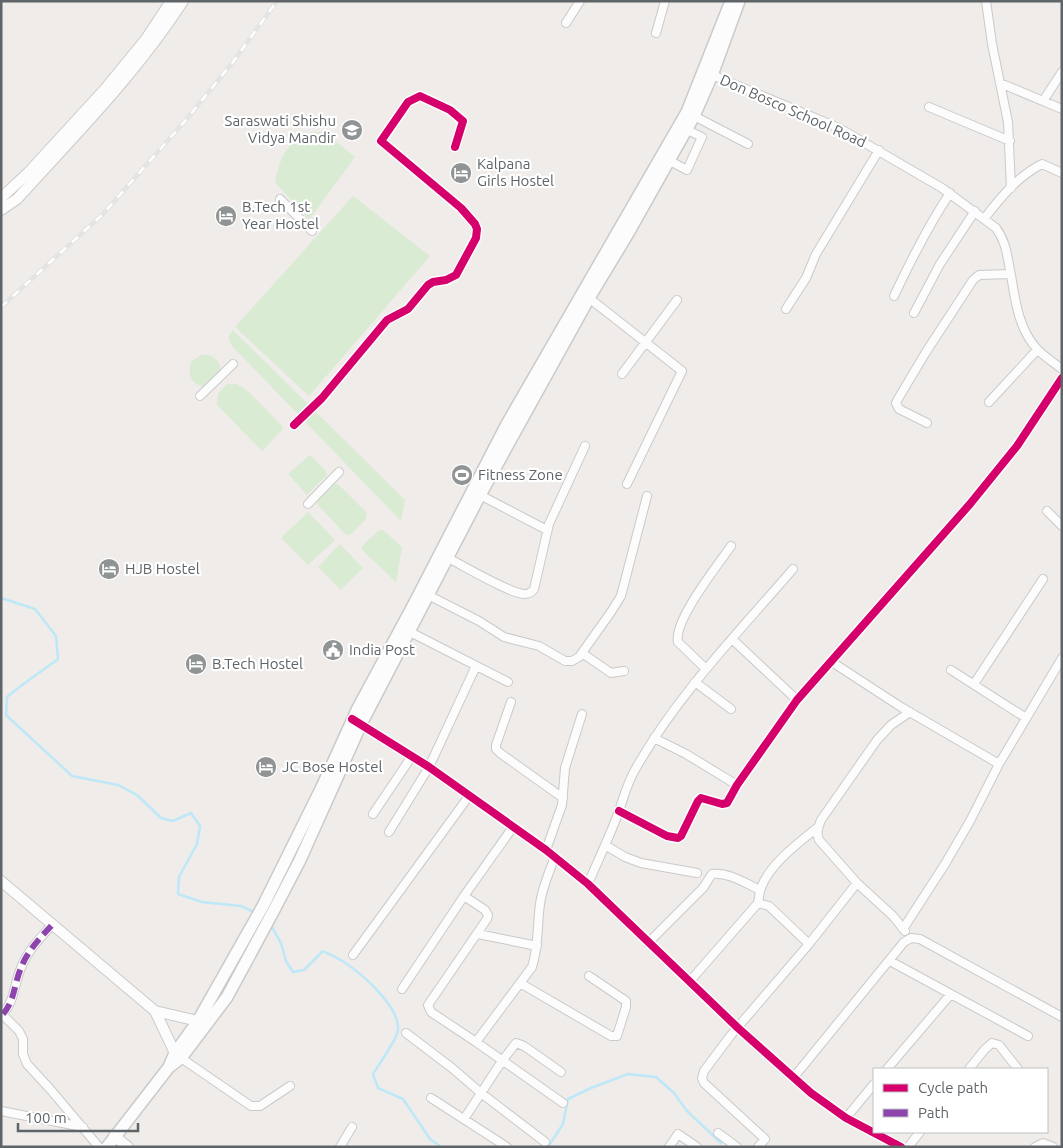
<svg xmlns="http://www.w3.org/2000/svg" width="1063" height="1148" font-family="Ubuntu,sans-serif">
<rect width="100%" height="100%" fill="#efece9"/>
<!-- green -->
<path fill="#daebd4" d="M311,132H324L355,157L309,220L275,182C280,157 287,142 311,132Z
M353,196L430,256L309,396L235,327Z
M233,330L405,500L401,521L233,347L228,337Z
M201,355C212,354 217,358 221,368L220,374L206,387C191,385 187,375 191,362Z
M228,384H237L249,392L283,427L282,430L262,451L217,405C217,394 219,390 228,384Z
M310,455L326,471L327,475L307,495L288,474Z
M335,484H338L367,513L366,519L350,535L345,534L318,505L317,501Z
M308,512L335,540L308,565L281,538Z
M383,530L402,547L396,582L362,550V546L378,531Z
M340,544L363,568L341,590L318,567Z"/>
<g fill="none" stroke-linecap="round" stroke-linejoin="round">
<!-- stream -->
<path stroke="#bee8f8" stroke-width="2.5" d="M1,598L35,609L56,636L58,659C41,672 23,683 7,697L6,715L72,776L118,785L137,795L161,818L173,821L191,813L200,826L197,844L179,877L178,894L202,902L241,906L256,913
M270,924L281,943L286,961L293,972L304,970L323,951C331,955 340,959 347,964C364,976 405,1011 397,1034C393,1045 379,1064 373,1074L378,1088L403,1099L430,1139L441,1147
M548,1147L563,1124L568,1099L591,1088L628,1074L656,1077L674,1093L687,1111L721,1143"/>
<!-- minor casing -->
<g stroke="#cacaca" stroke-width="10">
<path id="minor" d="M986,1L992,44L1008,122L1011,188
M566,23L580,1
M656,33L665,1
M710,74L839,128L942,188L996,228C1007,243 1007,257 1011,275C1015,300 1019,331 1038,350C1045,357 1054,363 1062,369
M1000,83L1062,109
M1043,101L1062,72
M929,107L1010,141
M694,116L748,144
M670,161L687,170L702,137L687,130
M280,199L312,231
M984,219C1000,198 1018,176 1042,164L1062,173
M894,296C911,260 928,226 950,193
M589,298L682,371L627,484
M786,309L806,278L816,254L879,150
M914,313L940,264L975,211
M622,374L677,300
M200,396L233,364
M989,402L1037,350
M927,423L899,409L896,403L898,399L926,352L973,280L979,275L1010,274
M294,425L322,398L387,320L408,309L428,285L433,282L446,280L456,275L476,238L477,229L475,224L461,208L381,141L408,102L420,96L450,110L463,121L455,147
M480,495L547,530
M308,504L339,472
M1047,511L1062,526
M448,558C464,566 509,593 524,594C529,594 531,593 534,589L549,524L585,446
M428,595L479,621L504,637L539,646L565,661H572L579,657L611,612L621,596L647,496
M410,632L508,682
M732,639L797,700
M582,653L611,673L624,671
M832,662L901,707L999,764
M706,669L678,642C673,621 718,565 731,546
M951,670L1026,718
M695,682L731,709
M974,684L1043,579
M511,702L496,745V749L500,753L563,798
M358,723L429,767L546,850L588,884L738,1028L811,1093L846,1118L901,1147
M654,738L686,754L737,785
M619,811L667,836L678,838L681,836L698,801L701,798L722,804L727,803L737,785L797,700L970,504L1017,446L1062,378
M373,814L412,756
M389,832L429,767L476,666
M605,845L625,857L641,863L697,873
M546,850L562,805L565,768L582,714
M588,884C598,860 610,836 619,811C624,796 628,781 636,768C678,694 738,633 793,569
M464,896L485,910L488,915L487,919L428,1005L431,1012L476,1042L532,967C539,946 537,925 540,904C542,888 549,873 554,859
M758,903C759,898 759,893 761,888C769,865 798,843 817,828
M903,929L945,864L970,821L999,764L1062,658
M905,931L893,916L857,883L819,840C816,832 818,828 821,820L877,740L891,725L910,712
M478,934L537,946
M648,943L703,888L712,874C729,872 745,883 760,890
M353,955L469,796
M890,961L1028,1036
M690,981L758,903L769,906L809,944
M520,983L611,1036H617L626,1007V1001L589,976
M402,989L464,896L513,827
M1,1013L19,1031L23,1039V1054L27,1064L50,1089L99,1147
M3,1014C15,1000 14,984 21,968C27,951 41,937 53,924
M406,1033L452,1068L481,1093L545,1142
M476,1042L563,1103
M181,1058L251,1106H260L290,1086
M887,1069L950,995
M969,1069L985,1049L992,1043L999,1045L1018,1069
M794,1077L904,942L911,938L920,939L1062,1017
M431,1098L507,1147
M1,1111L83,1127
M846,1118L874,1084
M464,1119L502,1061L516,1043L524,1046L561,1072
M718,1133L737,1147
M340,1147L352,1127
M669,1147L678,1134L697,1147
M758,1147L765,1139L704,1083L702,1078L704,1071L731,1035L809,944L857,883
M908,1147L920,1132
M1035,1147L1043,1143L1053,1147"/>
</g>
<!-- tertiary casing -->
<g stroke="#cacaca" stroke-width="12">
<path id="tertiary" d="M1,198L28,173L105,89L146,39L171,1
M1,210L17,199C75,135 136,74 183,1
M1,881L155,1011L175,1053L180,1057
M155,1011L198,1021L204,1025
M114,1136L128,1147"/>
</g>
<!-- secondary casing -->
<g stroke="#cacaca" stroke-width="14">
<path id="secondary" d="M169,1067L175,1053L198,1021L263,906L322,787L358,708L414,604L507,424L687,112L731,1
M107,1147L169,1067L181,1058L227,997L274,910L300,860L361,724L480,495L589,298L627,235L694,116L712,75L739,1"/>
</g>
<!-- minor -->
<use href="#minor" stroke="#fdfcfc" stroke-width="8"/>
<!-- tertiary -->
<use href="#tertiary" stroke="#fdfcfc" stroke-width="10"/>
<!-- secondary -->
<use href="#secondary" stroke="#fdfcfc" stroke-width="11"/>
<!-- rail casing -->
<g stroke="#e3e4e3" stroke-width="4.5">
<path id="rail" d="M1,307L103,214L185,121L233,62L277,1"/>
</g>
<!-- rail -->
<use href="#rail" stroke="#fff" stroke-width="2.5" stroke-dasharray="8" stroke-linecap="butt"/>
<!-- quiet -->
<path stroke="#8e44ad" stroke-width="6" stroke-dasharray="12 6" stroke-linecap="butt" d="M3,1014C15,1000 14,984 21,968C27,951 41,937 53,924"/>
<!-- cycleway casing -->
<g stroke="#fff" stroke-width="11">
<path id="cycleway" d="M294,425L322,398L387,320L408,309L428,285L433,282L446,280L456,275L476,238L477,229L475,224L461,208L381,141L408,102L420,96L450,110L463,121L455,147
M352,719L429,767L546,850L588,884L738,1028L811,1093L846,1118L901,1147
M619,811L667,836L678,838L681,836L698,801L701,798L722,804L727,803L737,785L797,700L970,504L1017,446L1062,378"/>
</g>
<!-- cycleway -->
<use href="#cycleway" stroke="#d6006c" stroke-width="8"/>
</g>
<!-- icons -->
<defs>
<g id="school-disc" transform="scale(1.125)"><circle r="9.5" fill="#919495" stroke="#fff"/><path d="M0-5L7-2L0 1L-7-2ZM-4 1L0 2.5L4 1V4Q0 6-4 4Z" fill="#fff"/></g>
<g id="hotel-disc" transform="scale(1.125)"><circle r="9.5" fill="#919495" stroke="#fff"/><path d="M-6-4.5h1.5V1H6V5H4.5V3h-9V5H-6ZM-4 0a1.8 1.8 0 1 1 3.6 0ZM.5 0V-2.5h3Q6-2.5 6 0Z" fill="#fff"/></g>
<g id="stadium-disc" transform="scale(1.125)"><circle r="9.5" fill="#919495" stroke="#fff"/><path d="M0-5a6.5 5 0 1 0 0 10a6.5 5 0 1 0 0-10ZM-3.5-1.8h7v3.6h-7Z" fill="#fff"/></g>
<g id="civic-disc" transform="scale(1.125)"><circle r="9.5" fill="#919495" stroke="#fff"/><path d="M-.6-6.5H3V-4.5H.6V-3L4-1V1h2V6H-6V1h2V-1L-.6-3ZM-1.2 2.5V6h2.4V2.5Z" fill="#fff"/></g>
</defs>
<g fill-rule="evenodd">
<use href="#school-disc" x="352" y="130"/>
<use href="#hotel-disc" x="461" y="173"/>
<use href="#hotel-disc" x="226" y="216"/>
<use href="#stadium-disc" x="462" y="475"/>
<use href="#hotel-disc" x="109" y="569"/>
<use href="#civic-disc" x="333" y="650"/>
<use href="#hotel-disc" x="196" y="664"/>
<use href="#hotel-disc" x="266" y="767"/>
</g>
<g text-anchor="middle" stroke-width="4.5" stroke-linejoin="round" paint-order="stroke">
<!-- street labels -->
<g font-size="15" fill="#5e6468" stroke="#fff">
<text transform="translate(793 111) rotate(24)" y="5">Don Bosco School Road</text>
</g>
<!-- poi labels -->
<g font-size="15" fill="#5e6468" stroke="#fff" text-anchor="start">
<text x="336" y="126" text-anchor="end">Saraswati Shishu<tspan x="336" dy="17">Vidya Mandir</tspan></text>
<text x="477" y="169">Kalpana<tspan x="477" dy="17">Girls Hostel</tspan></text>
<text x="242" y="212">B.Tech 1st<tspan x="242" dy="17">Year Hostel</tspan></text>
<text x="478" y="480">Fitness Zone</text>
<text x="125" y="574">HJB Hostel</text>
<text x="349" y="655">India Post</text>
<text x="212" y="669">B.Tech Hostel</text>
<text x="282" y="772">JC Bose Hostel</text>
</g>
</g>
<!-- border -->
<rect width="1063" height="1148" fill="none" stroke="#5e6468" stroke-width="5"/>
<!-- legend -->
<rect x="873" y="1068" width="175" height="65" fill="#ffffff" stroke="#bfc1c3"/>
<rect x="883" y="1084" width="25" height="8" fill="#d6006c" stroke="#bfc1c3"/>
<text x="918" y="1093" font-size="15" fill="#5e6468">Cycle path</text>
<rect x="883" y="1109" width="25" height="8" fill="#8e44ad" stroke="#bfc1c3"/>
<text x="918" y="1118" font-size="15" fill="#5e6468">Path</text>
<!-- scale -->
<path d="M18 1123v8h120v-8" fill="none" stroke="#5e6468" stroke-width="2.5"/>
<text x="25" y="1123" font-size="15" fill="#5e6468" stroke="#ffffff" stroke-width="4" paint-order="stroke">100 m</text>
</svg>
